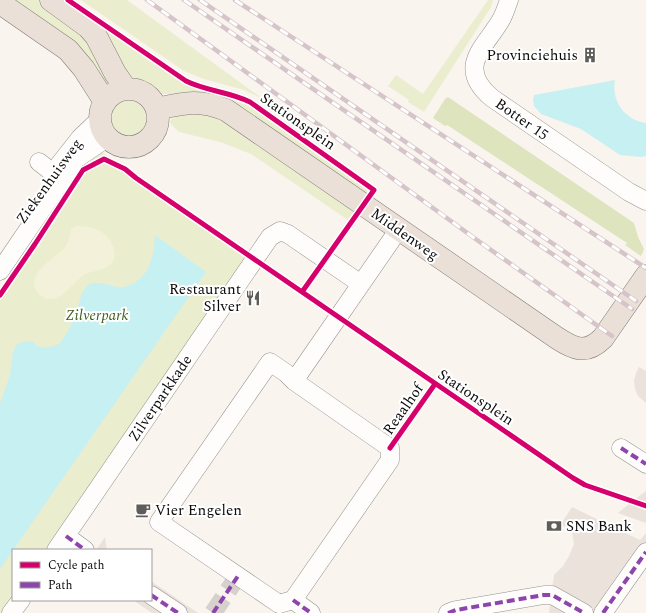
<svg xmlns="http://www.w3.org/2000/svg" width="646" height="613" font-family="Spectral,serif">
<rect width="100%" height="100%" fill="#faf4ee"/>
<!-- green -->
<path fill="#ebedcf" d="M11,0H44L85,32L114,85L108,88Z
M62,0L180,81C204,95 232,95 257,110L367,189V192L364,196L184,94H162L132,82Z
M81,0H127L263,99L244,90L204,79L184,71Z
M488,0H493L491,7L424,112L408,102L409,100L388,86L396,75L423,94Z
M109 118a20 20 0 1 1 40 0a20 20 0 1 1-40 0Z
M212,112L356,208L348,220L251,154L220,142L179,132L170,123L171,119L177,115Z
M99,150L249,261L48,550H13V600L4,613H0V290Z"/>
<!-- forest -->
<path fill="#dee4bd" d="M448,97L634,223L638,237L644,249L641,256L625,245L627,243L447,125L445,126L433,118L445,99Z"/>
<!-- pitch -->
<path fill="#f3f1d9" d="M76,226C92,226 106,230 113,246C114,250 116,257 113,261C108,271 92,270 84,275C72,283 58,308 41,296C37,293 34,287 34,283C34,267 60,256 67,244C69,240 70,233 71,229Z"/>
<!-- plaza -->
<path fill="#eae2db" d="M639,367L646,371V403L638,396L635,389L634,381L636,373Z
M646,491V523L618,513L633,501Z
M572,507L640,540L646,533V556L607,613H549L554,575L563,566L569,556L574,544L572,532L561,524Z
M105,537L107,550H96Z
M151,581L198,613H152L133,600H151Z"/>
<!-- water -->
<path fill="#c7f0f2" d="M615,80C611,101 625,120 646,123V156L641,157L620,155L581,129L541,114L534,106L533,100L534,95Z
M155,235L206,272L0,569V403L10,375L13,352L16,345L19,343L29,341L33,342L37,346L45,348L57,345L61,342L70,327L76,314L82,293L89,284C102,280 109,287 120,287C124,288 129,285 132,284C151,275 154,253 155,235Z"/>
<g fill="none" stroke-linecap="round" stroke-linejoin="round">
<!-- minor-tunnel -->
<path stroke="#d6d1cc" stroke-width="18" stroke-dasharray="18 9" stroke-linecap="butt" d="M213,613L238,576"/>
<!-- minor casing -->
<g stroke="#93908d" stroke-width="19">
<path id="minor" d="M509,0C507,6 505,12 502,18C487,46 454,66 492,98L629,192L646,201
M39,162L53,173L63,179
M58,166L80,138L100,119
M0,271L76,159L107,138
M270,362L286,373L294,381L390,448V460L293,600L279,604L159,522Z
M294,381L399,229
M621,448L646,464
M66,536L85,550
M56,550L270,237L280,231L288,234L361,284
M151,595L178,613
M293,600L311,613
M11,613L21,600
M448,613L456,610L544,595H552L584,613
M603,613L646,552"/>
</g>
<!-- major casing -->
<g stroke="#807d7a" stroke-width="23">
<path id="major" d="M51,0L88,27L96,36L115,73L126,89
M0,3L68,50L84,69L105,102
M100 118a29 29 0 1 1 58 0a29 29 0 1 1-58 0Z
M157,109C184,103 200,99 226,110L557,338C574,349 586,355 603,338L646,276"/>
</g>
<!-- minor -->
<use href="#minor" stroke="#fefdfc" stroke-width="18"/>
<!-- major -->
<use href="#major" stroke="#ebe0d8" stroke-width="22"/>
<!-- rail casing -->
<g stroke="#d5c4c9" stroke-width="4.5">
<path id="rail" d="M147,0L477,240L612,336
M184,0L632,309
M200,0L636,301
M235,0L646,268"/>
</g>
<!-- rail -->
<use href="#rail" stroke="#fff" stroke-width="3" stroke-dasharray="9" stroke-linecap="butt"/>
<!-- quiet -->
<path stroke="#8e44ad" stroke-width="4" stroke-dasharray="8 4" stroke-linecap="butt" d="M621,448L646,464
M66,536L85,550
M151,595L178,613
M293,600L311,613
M213,613L238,576
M448,613L456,610L544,595H552L584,613
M603,613L646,552"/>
<!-- cycleway casing -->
<g stroke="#fff" stroke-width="8">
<path id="cycleway" d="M68,0L186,81C206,91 230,92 250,102L374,190L302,292
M0,295L35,244L83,170L104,159L125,169L136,178L573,478L585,485L646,506
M390,448L435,384"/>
</g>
<!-- cycleway -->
<use href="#cycleway" stroke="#d6006c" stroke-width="5"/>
</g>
<!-- icons -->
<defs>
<g id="building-bare" transform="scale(1.2)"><path d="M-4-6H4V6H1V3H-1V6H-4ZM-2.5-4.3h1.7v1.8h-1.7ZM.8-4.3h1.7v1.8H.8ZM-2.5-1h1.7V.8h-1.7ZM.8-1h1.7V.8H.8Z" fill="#5f5d5a" stroke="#fff" stroke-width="2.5" paint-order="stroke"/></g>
<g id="restaurant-bare" transform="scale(1.2)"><path d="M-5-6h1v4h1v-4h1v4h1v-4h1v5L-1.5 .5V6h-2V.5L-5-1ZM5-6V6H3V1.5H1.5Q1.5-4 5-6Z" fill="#5f5d5a" stroke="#fff" stroke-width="2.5" paint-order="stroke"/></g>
<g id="cafe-bare" transform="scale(1.2)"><path d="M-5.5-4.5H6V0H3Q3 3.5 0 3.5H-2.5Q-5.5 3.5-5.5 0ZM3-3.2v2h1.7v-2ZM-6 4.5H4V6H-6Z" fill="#5f5d5a" stroke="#fff" stroke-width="2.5" paint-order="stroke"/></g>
<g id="bank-bare" transform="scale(1.2)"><path d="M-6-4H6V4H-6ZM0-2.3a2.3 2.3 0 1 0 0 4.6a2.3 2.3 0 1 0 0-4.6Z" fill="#5f5d5a" stroke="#fff" stroke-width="2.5" paint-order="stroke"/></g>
</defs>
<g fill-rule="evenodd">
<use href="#building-bare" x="590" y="55"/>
<use href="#restaurant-bare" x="253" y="298"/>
<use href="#cafe-bare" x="143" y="510"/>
<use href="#bank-bare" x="554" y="526"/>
</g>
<g text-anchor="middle" stroke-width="4" stroke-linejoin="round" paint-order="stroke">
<!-- poi labels -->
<g font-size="15" fill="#0b0b0b" stroke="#fff" text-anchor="end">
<text x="578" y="60">Provinciehuis</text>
<text x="241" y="294">Restaurant<tspan x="241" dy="17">Silver</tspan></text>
<text x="155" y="515" text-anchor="start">Vier Engelen</text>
<text x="566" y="531" text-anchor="start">SNS Bank</text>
</g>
<!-- street labels -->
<g font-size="15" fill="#0b0b0b" stroke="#fff">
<text transform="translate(522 119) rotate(35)" y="5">Botter 15</text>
<text transform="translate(298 121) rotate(35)" y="5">Stationsplein</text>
<text transform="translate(49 181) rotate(-54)" y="5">Ziekenhuisweg</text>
<text transform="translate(405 234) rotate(35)" y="5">Middenweg</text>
<text transform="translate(476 397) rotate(34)" y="5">Stationsplein</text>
<text transform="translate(160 398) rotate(-56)" y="5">Zilverparkkade</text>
<text transform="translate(403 409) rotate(-55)" y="5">Reaalhof</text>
</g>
<!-- park labels -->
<g font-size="15" font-style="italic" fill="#40601e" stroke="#fff">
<text x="97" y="320">Zilverpark</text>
</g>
</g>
<!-- legend -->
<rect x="12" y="549" width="140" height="52" fill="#ffffff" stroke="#9d9d9d"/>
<rect x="20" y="562" width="20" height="6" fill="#d6006c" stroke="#9d9d9d"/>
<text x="48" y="569" font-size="12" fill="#0b0b0b">Cycle path</text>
<rect x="20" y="582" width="20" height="6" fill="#8e44ad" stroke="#9d9d9d"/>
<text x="48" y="589" font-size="12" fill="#0b0b0b">Path</text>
</svg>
